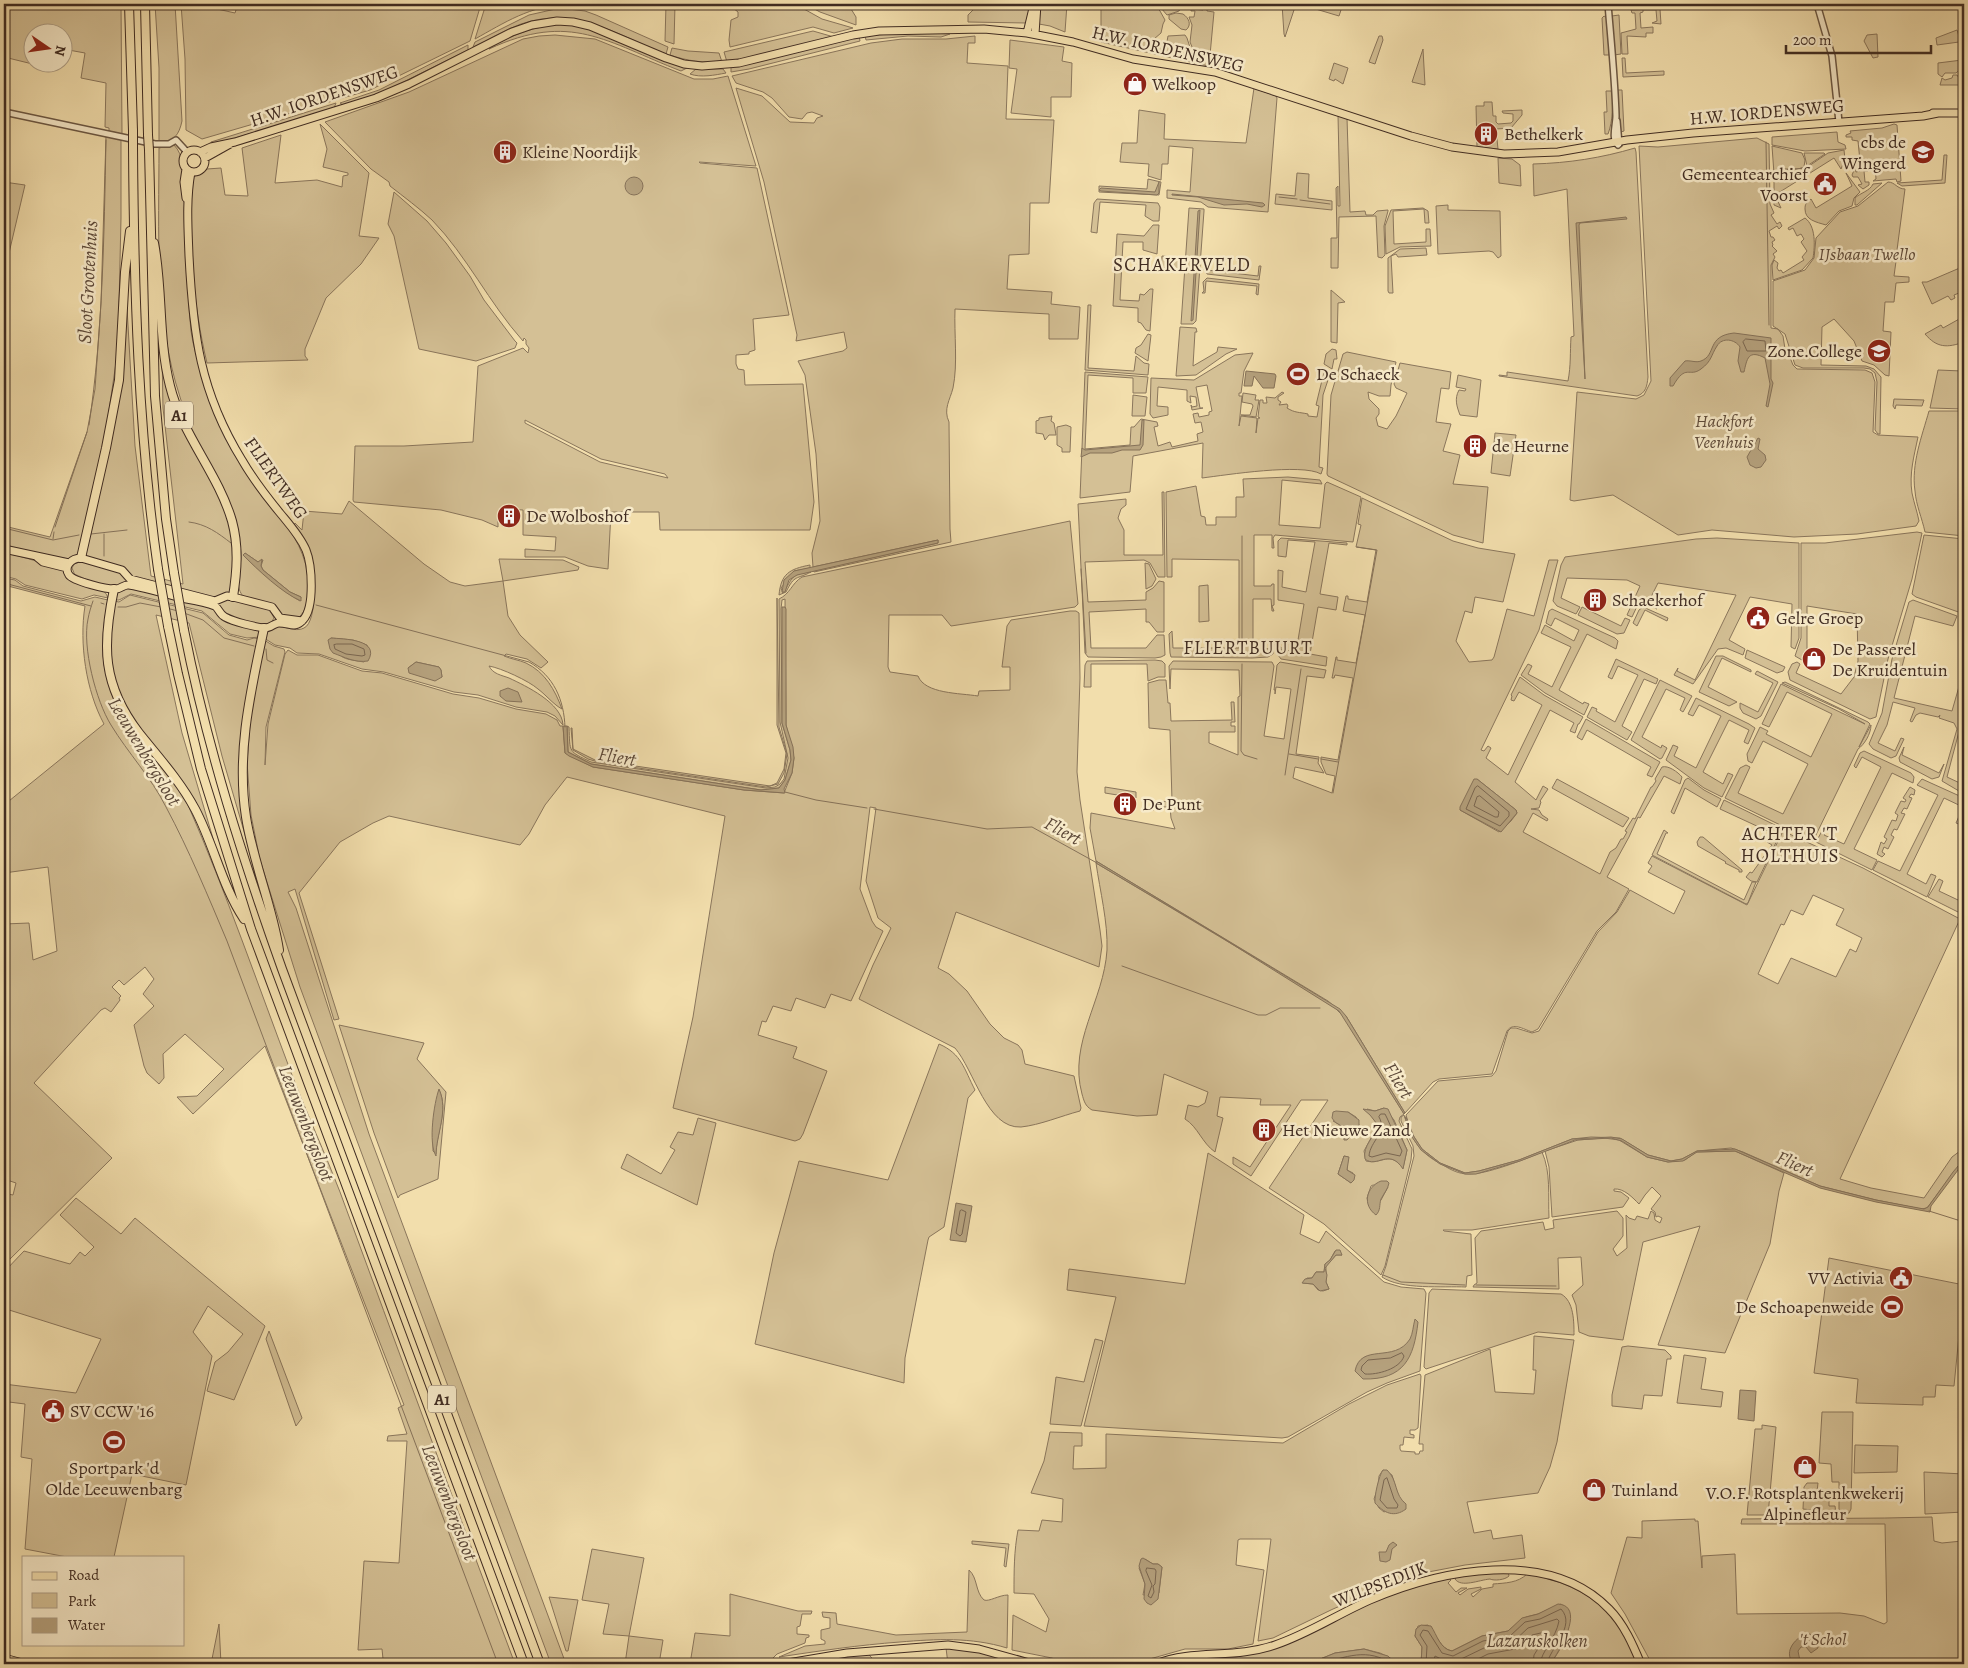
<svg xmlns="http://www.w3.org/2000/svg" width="1968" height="1668" font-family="Alegreya,serif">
<rect width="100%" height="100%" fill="#f2deac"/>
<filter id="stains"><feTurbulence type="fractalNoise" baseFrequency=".004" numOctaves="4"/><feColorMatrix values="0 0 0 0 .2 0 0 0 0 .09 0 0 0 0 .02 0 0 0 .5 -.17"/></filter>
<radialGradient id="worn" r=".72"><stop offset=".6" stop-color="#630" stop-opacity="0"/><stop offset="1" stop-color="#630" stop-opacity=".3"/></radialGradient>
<!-- green -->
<path fill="#d4c095" stroke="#8a765c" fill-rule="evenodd" d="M9,4H121L122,134L109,131V128L105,127L106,83L81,78L85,53L63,49L62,32H32V62L59,63L57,70L4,57V33Z
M155,4H175L182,121C179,135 174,142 159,142V68Z
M181,4H195L235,13L238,4H481L470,41L370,90L202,139L186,130L185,59Z
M486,4H565L566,5C531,5 504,23 475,39Z
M666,4H675L674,44L665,41Z
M728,4H795L822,19L853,28L834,33L813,27L730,47L729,40L731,20L738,17V12Z
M805,4H848L856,17V25L820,12Z
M1001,4H1032L1026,23L968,22V15L976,7L979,9H999Z
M1038,4H1067L1065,32L1050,26L1039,24Z
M1101,4H1144L1146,8L1151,9L1154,5L1160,11L1165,20L1163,24L1161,33L1154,39L1153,45L1166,47L1168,36L1185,35L1187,38L1195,63L1101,42Z
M1162,4H1192L1193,9L1203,10L1207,4V11L1214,12L1209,66L1199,64L1190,42L1192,25L1189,17H1194L1195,11H1191V8L1181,7L1179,11L1167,15L1161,8Z
M1282,4H1296L1285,37L1284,34Z
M1299,4H1343L1339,16Z
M560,8L585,11L596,15L668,47L666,54C616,35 576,5 521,24C504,30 488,40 473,47L475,42L529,15Z
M1660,9L1661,24L1652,23L1657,21L1656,10H1643V12L1640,13L1641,28L1653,27V33H1646V37L1627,36L1628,54H1622L1621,33L1636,29L1635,13H1632L1631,10Z
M1176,13L1183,14C1189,18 1192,25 1186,30L1181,29L1169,19V15Z
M1619,15L1621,54L1614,55L1612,16Z
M1604,16L1607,18L1609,55H1604L1602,18Z
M567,24C608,31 647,55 687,68L681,71C606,42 571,11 489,49C514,33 538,25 567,24Z
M1957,30L1963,49L1960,48L1959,42L1937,45L1936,38Z
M813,31L834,37L734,61L727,62L724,52Z
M914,32L950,34L941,37L908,36L866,40L865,36Z
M1877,34L1878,57L1873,58L1864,41L1867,35Z
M555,35L595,39L694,79H713L728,76L756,166L699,162L700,163L757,168L789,315L753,319L755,350L749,352V354L736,355V364L738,369L744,370L745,385L803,384L814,502L810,530H660L659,512H611L608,569L588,566L565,557H525V549L555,551L556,537L523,535V510L507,509L498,521V527L482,520L441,510L354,502L353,500L355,446H404L473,442L478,366L523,348L528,353L529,348L526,344V340L524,338L523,341C489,303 467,256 432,220C419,208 404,197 390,186L389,182L371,169L325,122L409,92L523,39L539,36ZM525,420L601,459L665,474L668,478L600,462L525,423Z
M859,36L860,41L749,69L731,72V67Z
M975,36V43H968L967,63L1008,66L1006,119L1054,120L1049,203H1030L1029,254L1009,255L1007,289L1052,292L1051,304L1080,307L1078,339H1049V314L955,309C954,334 958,364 953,388C950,400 943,409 949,422L950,529L951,542L814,572L813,571L938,543V540L813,567L812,553L820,521L816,454L805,375L798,361L843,351L847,348L844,332L796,341L797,335L764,182L736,88L762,96L790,122L814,123L817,118L823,116L812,112L807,113L802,119L789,117L772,98L763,92L736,83L732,76L871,43L902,39H946Z
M1379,36H1382L1383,40L1375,64L1369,62Z
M1010,40L1064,47L1062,61L1072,63L1071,97H1051V117L1011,113L1017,69L1009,68Z
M468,45V50L383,92L343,105L340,103L379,90Z
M672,48L688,51L719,53L722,62C704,63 687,61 670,55Z
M1423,49L1425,85L1412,82Z
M1961,50L1964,53L1963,67L1956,73H1945L1942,77L1938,74V63L1962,60Z
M1622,58H1625L1626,73L1664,71V75L1623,77Z
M1334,63L1348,68L1343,84L1335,79L1334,81L1329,79Z
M696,69H723L726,73C715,75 701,78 690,74Z
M1953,75H1957L1963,84L1964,93L1959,92V85H1940L1942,78L1945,80L1952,78Z
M1254,88L1276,96L1277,98L1268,212L1208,207L1201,202L1167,198V190L1190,192L1193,148L1169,146L1168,164H1162L1161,180L1148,176L1149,164L1120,162L1122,143H1137L1139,110L1165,114L1164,139L1246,143Z
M1617,90H1622L1624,131L1621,132Z
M1606,91H1612C1613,104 1613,121 1608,134H1605L1604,112H1607Z
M1484,102H1492L1493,116H1496V122L1498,124L1511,123L1513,121V114L1503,113L1502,111L1522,110V115L1511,128L1496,129L1498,149L1477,147L1476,106H1484Z
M336,103L334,108L212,145L211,142Z
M1338,115L1347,118L1350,212L1365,211L1366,215H1373L1377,211L1388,210V211L1384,226L1385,255L1382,258L1378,257L1376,216L1339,217L1338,268H1331V238H1337L1336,188L1338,186V206H1340Z
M320,124L369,173L359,236L379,238L361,264L326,298L305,349V356L308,360L207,363C193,305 188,238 192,178L207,169L221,168L225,195L248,196L242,148L281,135L275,183L317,180L342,187L343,176L348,175V173L323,167L327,149Z
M1894,124L1897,125L1901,181L1897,182L1896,179L1873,181L1876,179L1875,165H1871L1868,163L1859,164L1856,162L1860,161L1858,141L1852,140V137H1846V135L1851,133L1850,131L1882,128Z
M1837,132L1838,142L1845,145L1846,149L1805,151L1772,145V137Z
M106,136L121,139V218L118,349L107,424L81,550L77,555L66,560L4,546V526L50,537L87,432L95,389L101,303Z
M1757,138L1769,144L1770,204L1774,213L1771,215L1777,224L1780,222L1782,226L1779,229L1777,226L1769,231L1771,237H1773L1775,240L1772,242L1773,245L1772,246L1777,251L1773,254L1775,257L1771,265V328L1778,329L1783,336L1785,349L1787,350L1793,365L1797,369L1865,370L1872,373L1875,382L1873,432L1878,435L1918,437C1914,456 1909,474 1912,493C1914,503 1917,511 1919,521L1916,526L1857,534L1794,537L1712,530L1678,535L1613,495L1574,501L1570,500L1577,392L1636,399L1644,395L1651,381L1639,146L1658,147Z
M174,145C184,155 184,173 183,187C188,235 186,284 191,331C195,360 208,387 219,414C224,428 229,443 236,456C261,504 313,535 308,594C307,603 306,611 299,617H284L243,596C233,585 242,566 241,552C240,542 238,532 236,522C229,494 211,469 198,443C190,429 185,413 180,397C154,318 159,230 159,148ZM245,553L258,562L263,560L261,566L263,570L290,592L301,597L300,601C279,589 260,571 243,555Z
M1772,146L1802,153L1805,160L1804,167L1798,169H1784L1774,174Z
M1635,148L1636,152L1648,377C1647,386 1646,393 1637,396L1499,376V375L1507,376V372L1568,381C1571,365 1570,353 1571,337L1574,336L1567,189L1534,196L1533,164C1569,163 1601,158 1635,148Z
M1844,150L1845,159L1841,169L1834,158L1775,195L1781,208L1774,205V176L1783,170L1806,168L1828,153Z
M1804,153H1824L1825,154L1807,166Z
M1944,155H1947L1945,183L1902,186L1897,183L1942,180Z
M1498,158L1512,159L1520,165L1521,186L1499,183Z
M1860,167H1865L1868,171H1864L1865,182H1869V185L1863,189L1858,185L1862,184L1858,177H1853L1852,175L1855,168L1856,172L1860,171Z
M1297,173L1309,174L1308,198L1332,201V210L1275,204L1276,194L1295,196Z
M1846,173L1860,192L1854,198L1852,206L1839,211L1826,225C1816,222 1805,220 1805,209C1805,204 1806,203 1811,199L1816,208L1852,186Z
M1148,179L1161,182L1159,195L1099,192V186L1147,189Z
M4,182L25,185L9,253L7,322H4Z
M1888,182C1895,182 1897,189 1905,189L1897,250H1900L1901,253L1897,254L1894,276L1909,277V282L1896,283L1894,302H1885L1883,331L1891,332L1889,376L1885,375L1874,365L1862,361L1854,341L1834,319L1822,327L1821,365L1866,366L1874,369L1881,377L1880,434H1878L1875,430L1877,382L1875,373L1870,369L1864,368H1803L1795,365L1785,334L1773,326V281L1805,270L1814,258L1816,238L1840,212L1858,206Z
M1882,183L1857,205H1855V198C1860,193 1870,191 1873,184Z
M394,192L427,221L446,243L470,276L484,300L515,341L517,343L515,348L476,361L419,349L394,236L388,224Z
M1097,199L1158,203L1160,207L1159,221H1153L1145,216L1146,205L1100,202L1097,233L1091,232L1094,203Z
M1448,205V210L1500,211L1501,256L1498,258L1493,252L1489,251L1438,254L1436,206Z
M1189,208L1204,209V211L1196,321L1193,324H1181Z
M1423,208L1428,211L1429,223H1425L1424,209L1393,211L1394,244L1426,242V229H1430L1431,246L1400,247L1386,254L1385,226L1391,210Z
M1805,218C1816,226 1815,246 1813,258L1802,270L1773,280L1772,265L1774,260L1778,263L1777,268L1779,271L1781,270L1783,273L1804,260L1802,257L1807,251L1801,242L1804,239L1801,234L1797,236L1793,228L1789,230L1788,228Z
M1153,225H1159L1157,254L1143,250V242H1123L1120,300L1139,301L1140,294L1144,295L1150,289H1153L1150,331L1146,330L1141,323L1138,322V308L1113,306L1117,234L1144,236Z
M1426,248L1427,255L1398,257L1396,254L1391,256L1393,293H1389L1388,291V258L1400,249Z
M1162,256L1184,258L1183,270L1161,268Z
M1204,261H1208L1207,270L1258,276L1259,266H1261L1259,280L1207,274L1204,270L1206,264Z
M1962,267H1964V291L1954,295L1955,298L1951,300L1948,296L1932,304L1922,282H1927Z
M1207,278L1259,284L1258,295L1256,294L1257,286L1206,281L1205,293H1202L1204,291L1203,282Z
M1331,290L1345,302L1338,303L1337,343L1331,342Z
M1088,305H1091L1088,368L1134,371L1136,356L1144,363L1149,364L1148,375L1085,370Z
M127,308L135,446L151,576L183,584L163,408L162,354L179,420L228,513L235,556L230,594L216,598L133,579L84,557L108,448Z
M1961,318L1962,321L1964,320V342C1947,348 1937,348 1925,334L1941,325L1943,328Z
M1180,327L1196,328L1197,332H1195L1193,366L1217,352L1218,347L1237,349L1226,354L1196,375L1176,376Z
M1148,334L1151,335L1148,361L1135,353L1136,348L1141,345Z
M1332,349L1336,350L1337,359H1334L1332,369L1324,364L1326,354Z
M1347,352L1396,362L1391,385L1390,396H1379L1368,392L1369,399L1379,409V414L1376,418L1378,426L1387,429L1396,416L1407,393L1396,388L1394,384L1400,363L1451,372L1449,389L1441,388L1436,422L1451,424L1443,451L1460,455L1453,484L1488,487L1483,543L1453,535L1328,476L1327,474L1331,395L1343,354Z
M1253,353L1244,371L1241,393H1239V396H1242L1239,426L1241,416L1257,418L1256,433L1258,418H1260L1258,417L1260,400H1263V403H1267L1266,397L1275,398L1282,392L1284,393L1278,397V400L1281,402L1279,405L1287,404L1288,406L1287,408C1295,413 1299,412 1308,414V416L1317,417L1319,406L1316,405L1324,372L1329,377L1323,395L1319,467L1323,468L1321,474C1302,463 1226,475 1202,478L1203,443L1133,456L1130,492L1080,498L1085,372L1148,377L1146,393H1133V378L1088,375L1085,449L1130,445L1131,427H1134L1141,419L1157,422L1158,426L1154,427L1158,446L1170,442L1172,447L1198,441L1197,434L1203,432L1201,422L1195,423L1193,414L1198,413L1199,417L1209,415V412L1212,411L1207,385L1196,387L1200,408H1203L1192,410L1191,405L1192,407L1197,406L1196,397L1190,396L1191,403L1187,401V390L1158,387L1157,406L1168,407V415L1153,418L1150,414L1151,378L1194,380L1235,355Z
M1938,370L1962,371L1964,383V409L1930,408Z
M1458,375L1481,380L1477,417L1460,415C1457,407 1454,399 1459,390L1465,391L1466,389L1456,387Z
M1243,393L1256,395L1255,400H1259L1256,417L1241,415H1250L1253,406L1252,404L1242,402Z
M1133,395L1147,397L1145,416H1132Z
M1894,399L1924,400L1922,406L1896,405L1895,409L1893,406Z
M1929,411H1964V536L1925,532C1922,518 1916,505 1915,491C1911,464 1922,436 1929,411Z
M1052,416L1051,421L1054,423L1056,435H1049L1045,440L1043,434L1036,433V421L1039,420V418Z
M1066,425L1071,427L1070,452H1062V448L1057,445V427Z
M1495,433L1516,435L1510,476L1491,473Z
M1288,477L1320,480L1322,484L1282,480L1279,525L1320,528L1325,484L1327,482L1361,497L1353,542L1275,535L1273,538L1274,548H1272V535H1254V586H1271L1272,584H1274V605L1272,606L1274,611H1272L1271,599H1253V648L1271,649V640L1274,641L1273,654L1268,657L1252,658L1171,657L1170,653L1169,634L1172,631L1173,648H1239V560L1172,559V577H1167L1166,492L1196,486L1201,516L1205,517L1206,525H1216V517H1236V497H1244L1243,479Z
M1162,492H1164L1165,577H1158L1150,563L1144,560L1085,562L1088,602L1146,600V592L1153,588L1159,581L1164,582V632H1157L1149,622H1146V609L1089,612L1091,648H1146L1157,635H1164L1165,655L1161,657L1155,658L1088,657L1085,653L1078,504L1126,499V505L1121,509L1118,518L1124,530V555H1163Z
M1362,498L1453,541L1478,548L1515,554L1503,602L1475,597L1472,613L1465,611L1456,641L1469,662L1492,660L1494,657L1507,609L1534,616L1549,560H1558L1539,630L1481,750L1484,751L1488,746L1491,748L1486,758L1508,775L1542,705L1519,692L1514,701L1511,700L1512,696L1511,695L1520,677L1544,695L1583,717L1579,724H1578L1575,733L1570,731L1574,723L1550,710L1515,782L1536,800L1543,786L1548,789L1540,801L1541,802L1539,808L1531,809L1539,810L1542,815L1548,819L1547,821L1533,813L1523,832L1600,874L1610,852L1616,848L1621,839H1623L1627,832L1625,831L1633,818L1635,819L1651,787H1652L1656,781L1655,779L1662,767C1668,765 1678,772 1682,777L1680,784L1664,776L1640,818L1638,817L1629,837L1607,877L1629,889L1616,912L1597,931L1538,1029L1532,1032C1523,1029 1513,1022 1507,1031L1492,1074L1439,1079L1433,1082L1405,1113L1346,1016L1328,1001L1096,861L1090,828L1091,813L1175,829L1171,818L1170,807H1162L1153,810V802L1172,801L1170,730L1149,728L1148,683L1159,680H1166L1168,703H1170L1171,721L1232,720L1231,702H1234L1235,722H1231V726H1235V732H1209V743L1238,755V697L1240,696L1239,670L1171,669L1170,689L1169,666L1173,661L1272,662L1274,666L1264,736L1284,739L1291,689L1276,687L1275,694V690H1274L1277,665L1280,662L1326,670L1324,678L1307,676L1296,754L1319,757L1318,763L1324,773L1295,767L1293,778L1332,793L1335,776L1326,774L1321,762V757L1338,760L1353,678L1335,675L1334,678H1332L1336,657H1337V660L1356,663L1365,615L1343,611L1346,596H1348V599L1367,602L1376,550L1356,547L1361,525L1358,524ZM1477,779L1516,810L1517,813L1511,821L1499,832L1460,810Z
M349,501L424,564L450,582L465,586L503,581L499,559L563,560L579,567L578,570L503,581L508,616L520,635L548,662L541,668L527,659L506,654L504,656C511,659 519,660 526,663C545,672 555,690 562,709C554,705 546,695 538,689C529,681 501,668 489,666C493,674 501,675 509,678C526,686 562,703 563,725L555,716L547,712L516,707L478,695L454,692L384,672L362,669L319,654L297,653L290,648L275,645L264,638C274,615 291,635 304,628C318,622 315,567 310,555C307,544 299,534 294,525L295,523L302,530L304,511L342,514ZM331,638L353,640L367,645L370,654L364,662C340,658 341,660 331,638ZM416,662L439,667L441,670L442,677L408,668Z
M1070,521L1078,604L1075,607L951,626L942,615H889L888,667L890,672L918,676C925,694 960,693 978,696L979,691L1010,690V667H1002L1007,626L1011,620L1070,611H1076L1079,613L1080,678L1077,772L1080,800L1100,930L1102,946L1099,967L956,912L938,968L949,974L967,991L990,1024L1004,1038L1018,1045L1022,1050L1025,1064L1074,1076L1081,1108L1080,1111C1061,1116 1040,1125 1021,1127C987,1129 974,1070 955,1048L859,999L873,965L891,928L878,918L866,881L876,808L870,807L860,889L872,921L876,927L883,931L851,1001L831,994L825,1008L796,998L791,1011L773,1006L766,1022L762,1021L758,1035L797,1047L793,1058L827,1071L803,1134L800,1139L795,1141L673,1108L693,1017L725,816L567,777L545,805L529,834L520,845L389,816L373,823L340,842L299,893L339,1019L334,1020L295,889L288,892L296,908L369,1134L566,1664H551L300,987L260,860L251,815L247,762L251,713L264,640L274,646L284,649L285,652L266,727L265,765L268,724L285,654L288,650L297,655H318L362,671L382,673L453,694L479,698L516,709L546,714L557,720L560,726H563L565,753L593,767L744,790L784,793L792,773L794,758L786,725L785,599L782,600L781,609L782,723L790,750L791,760L785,780L779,788L761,790L591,764L568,752L567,726L569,727C570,753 568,751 591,762L766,788L775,787L780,784L784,779L788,758L780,722L779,599C790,594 792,583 802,577Z
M1917,532L1922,533L1912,579L1888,659L1876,717L1870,719L1790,680L1788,672L1792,664L1797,662L1800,664L1796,673L1841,694L1854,677L1858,661L1857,614L1807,606V651L1802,660L1795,656L1801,638V543H1825Z
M1924,535L1964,539V614L1916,597L1912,594Z
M1281,538L1347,543V545L1329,543L1320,594L1338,597L1336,610L1318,607L1310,654L1327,657L1326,666L1281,659L1278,655V647H1281V650L1296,652L1304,604L1278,600V570L1283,571L1282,587L1306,592L1315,542L1288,540L1286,557L1278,556V541Z
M1717,538L1799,543V638L1795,649L1791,647L1792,604L1750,597L1729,640L1745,649L1743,655L1726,648L1718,649L1693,684L1674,675L1678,668L1677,671L1695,680L1736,595L1658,583L1648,603L1657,609L1640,600L1632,617L1627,615L1640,586L1627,580L1567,578L1561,598L1580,607L1576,614L1557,606L1553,601L1561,565L1565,557L1696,539Z
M4,552C25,558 103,577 108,598L94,595L82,599L25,585L16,579L4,576Z
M81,560L120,570L127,580L218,604L226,599L269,608L274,618L271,623L265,624L264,626L226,616L221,611L127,582L114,587L76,578L72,568L74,564L80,562Z
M1145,563L1149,564L1156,579L1152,586L1146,589Z
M810,565V568L794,571L781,588L783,593C793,578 790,574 811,572C796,580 795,574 786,592L779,595C781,574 789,569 810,565Z
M4,578L15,580L23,586L81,601L95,597L108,600C94,669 108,701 151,754C164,770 180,787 188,805C226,892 258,985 292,1075C307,1114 325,1153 340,1192C398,1350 456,1507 515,1664H397V1660L383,1659L382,1649L358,1650L364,1561L399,1563L407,1441H387L388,1436L407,1434L398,1408L404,1405L265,1046L193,1114L177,1097L197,1096L224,1069L185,1034L163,1054L164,1078L159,1084L147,1073L144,1066L134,1025L154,1006L143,994L154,979L145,967L124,985L119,980L112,987L121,996L119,998L120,1000L111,1012L105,1008L101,1010L34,1083L112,1158L4,1265V1202H6V1196L8,1194L13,1195L16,1183L4,1179V924L29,923L33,960L57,951L48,867L4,873V805L104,724C86,691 79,643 85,606L4,585Z
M1208,585L1209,621L1199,622V586Z
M129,587L212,608L262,629L261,637L247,638L230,634L202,611L131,594L119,600H114L115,592Z
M130,595L203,613L229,635L247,640L254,638L260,639L241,763L253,862L222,756L189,623L156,615L182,733L217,852L204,823L131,719L115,685L108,648L114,601L119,602Z
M777,598L779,727L787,754L784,773L778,784L766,787L598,762L588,759L573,750L571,728H572L573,749L595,760L770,786L777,783L784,769L786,753L777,725Z
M1913,600L1957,616L1953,626L1915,616L1894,698L1952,711L1964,669V725L1961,724L1947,777L1964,785V794L1942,781L1957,729L1954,723L1939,718L1940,715L1938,717L1920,713L1916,715L1912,722L1910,721L1915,708L1893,702L1887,725L1878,743L1895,751L1901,738L1904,739L1896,756L1891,758L1873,749L1869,744L1882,713L1892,659L1909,602Z
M1582,607L1621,626L1625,618L1630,620L1624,633L1617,634L1578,615Z
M1643,607L1668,618L1667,621L1645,610L1637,626L1633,623L1639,610Z
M1552,609L1615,638L1618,641L1616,649L1587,634L1559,690L1583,704L1584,702L1589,704L1584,715L1545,693L1521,675L1528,664L1532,666L1528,674L1552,687L1571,647L1541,633L1545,625L1574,641L1579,630L1555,618L1551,626L1546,623L1549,611Z
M1747,650L1785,667L1783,671L1777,673L1745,658Z
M1716,656H1723L1751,670V672L1722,658L1708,687L1737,702L1729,706L1699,692Z
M1616,659L1658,679L1656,684L1644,679L1622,726L1632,732L1627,740L1587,717L1592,707L1597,709L1596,711L1615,722L1638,675L1618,666L1612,679L1608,677Z
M1155,660L1162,661L1165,664V677H1158L1148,681L1147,664H1091V687H1084L1085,665L1087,661Z
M1757,671L1778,682L1761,716L1756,719L1743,713L1740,708V703L1758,712L1773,683L1755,674Z
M1660,680L1692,696L1683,712L1680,710L1685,698L1666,689L1642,737L1661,748L1662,745L1667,748L1662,758L1660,759L1631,740Z
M1785,682L1868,722L1870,724L1859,747L1871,725C1871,734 1864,745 1858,749L1813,841L1725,798L1740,768L1746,765L1750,767L1738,793L1783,814L1808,764L1763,741L1752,763L1748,761L1747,754L1760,727L1768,731L1766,734L1811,757L1832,714L1787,692L1769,727L1762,724L1781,684L1865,724L1839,709L1782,683Z
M1696,698L1749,724L1755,728L1748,744L1744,742L1749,730L1729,720L1703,772L1723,784L1728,773L1733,775L1722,797L1704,788L1666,760L1673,745L1678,747L1674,756L1696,768L1721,716L1699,705L1693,716L1688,714Z
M1586,719L1660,762L1652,777L1647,775L1651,767L1587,730L1582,740L1577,737Z
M1904,747L1902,755L1939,773L1944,764L1939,777L1932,779L1900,762L1899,758Z
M1864,751L1911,773L1914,777L1913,783L1892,773L1854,849L1877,860L1872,870L1816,842L1822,831L1825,832L1824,835L1844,844L1881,767L1862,757L1856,768L1854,766L1860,753Z
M1688,778L1704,790L1721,799L1717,807L1685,788L1674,814L1671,812L1685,780Z
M1557,779L1629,818L1623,827L1552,788Z
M1922,779L1964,798V818L1961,825L1956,823L1963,807L1944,798L1907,874L1926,884L1931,874L1936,876L1927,897L1873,870L1878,861L1900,871L1938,795L1917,785Z
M1105,787L1136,792V798L1105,793Z
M1910,787L1915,790L1914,795L1911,794L1909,797L1912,798L1907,809L1904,808L1901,813L1905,814L1897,830L1894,829L1891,835L1894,837L1888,849L1884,847L1882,852L1885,854L1882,857L1877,854L1881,842L1884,844L1887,839L1884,837L1892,820L1896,821L1898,815L1895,813L1901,801L1905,802L1906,800L1903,798Z
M1724,800L1779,827L1782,830L1757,882L1751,881L1746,877L1750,872L1752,873L1772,845L1767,842L1774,834L1720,809Z
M1664,830L1668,833H1666L1657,854L1744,900L1752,882H1756L1748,903L1746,904L1652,855Z
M1783,831L1863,868L1960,919L1840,1179L1871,1188L1924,1198L1952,1157L1964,1148L1961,1120L1964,1112V1159L1927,1208L1921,1209L1876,1200L1820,1186L1743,1152L1731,1148L1697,1151L1682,1159L1671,1161L1648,1155L1620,1138L1591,1137L1572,1139L1519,1160L1479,1171L1465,1173L1440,1163L1422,1149L1411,1132L1406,1115L1438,1081L1492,1076L1496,1071L1508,1031L1511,1028H1516L1532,1033L1539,1031L1598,932L1617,912L1630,890L1674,914L1685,891L1648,872L1652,866L1648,863L1652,856L1747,905ZM1813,895L1844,909L1836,925L1862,938L1856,952L1850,949L1836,977L1791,958L1778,984L1758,974L1781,924L1784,925L1791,910L1803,915Z
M1700,837H1703L1742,870V872H1739V870L1725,863L1726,862L1698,846L1697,842Z
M1096,863L1272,968L1335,1008L1344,1017L1404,1114L1400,1117L1399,1121L1412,1149L1411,1160L1385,1266L1381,1275L1324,1224L1269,1188L1328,1100H1301L1251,1176L1233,1164V1157L1250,1167L1291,1105H1260L1261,1099L1220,1097L1217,1116L1223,1118L1215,1152C1202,1143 1198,1127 1185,1119L1188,1105L1198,1107L1205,1103L1208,1092L1164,1074L1157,1115L1137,1116L1092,1110C1085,1106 1084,1101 1082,1094C1068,1043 1104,1000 1107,950C1108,922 1100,891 1096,863ZM1384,1108L1394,1120L1407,1150L1403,1168C1389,1150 1382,1165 1366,1161L1364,1151L1377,1127V1124L1367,1109L1375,1111ZM1348,1112L1356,1117L1359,1125L1347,1140L1343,1127L1333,1121ZM1344,1156L1348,1157L1347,1170L1353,1173L1351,1183L1338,1174ZM1373,1185L1388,1187L1381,1200L1369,1206L1367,1198L1371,1186Z
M1939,879L1943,881L1939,891L1958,900L1964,888V915L1928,897Z
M339,1025L424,1043L417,1059L446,1092L438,1179L400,1195L398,1198L374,1133ZM439,1090C449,1110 436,1133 436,1154L433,1151V1145Z
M939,1044C962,1054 964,1069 975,1090L968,1098L944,1227L929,1237L928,1240L905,1358L904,1383L755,1344L774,1253L799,1161L888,1180Z
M1404,1115C1412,1140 1419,1153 1443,1165C1451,1170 1459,1174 1468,1174C1485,1175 1526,1159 1542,1152C1551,1172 1548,1196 1549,1218L1472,1230H1443L1444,1231L1471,1234L1472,1275L1467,1276L1466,1287C1443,1286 1401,1290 1382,1277L1386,1266L1414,1156L1413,1146L1401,1121V1117Z
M698,1118L716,1123L697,1205L621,1168L627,1154L661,1174L675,1150L670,1147L678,1132L693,1135Z
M1604,1138L1619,1140L1647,1157L1668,1162L1685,1160L1696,1152L1735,1151L1784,1173L1779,1191L1770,1244L1725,1353L1658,1345L1700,1226L1643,1242L1623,1340L1589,1336L1579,1332L1576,1305L1572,1295L1583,1285L1581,1257L1558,1258L1559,1289L1473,1287L1474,1285L1477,1283L1475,1238L1481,1231L1543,1222L1545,1230L1554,1228L1553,1220L1617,1211L1623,1218V1236L1613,1249L1617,1256L1627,1248L1626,1215L1629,1218L1635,1220L1637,1216L1648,1219L1651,1211L1654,1213L1655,1220L1660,1223L1662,1218L1658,1216L1656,1217L1655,1212L1651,1209L1661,1196L1652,1187L1645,1195L1639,1204C1633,1198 1624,1188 1614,1189V1191L1621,1192L1629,1198L1623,1207L1552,1217L1549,1167L1545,1151L1578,1140Z
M1208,1153L1304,1215L1300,1234L1319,1243L1326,1231L1384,1282L1401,1287L1424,1289L1426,1293L1420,1371L1387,1383L1367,1392L1288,1437L1282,1438L1084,1426L1116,1297L1067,1290L1069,1269L1185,1284ZM1335,1251L1342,1255H1336L1326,1266V1282L1329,1289L1323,1291L1318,1290L1313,1284L1303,1283L1307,1278H1312L1316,1272H1324L1325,1264L1330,1260Z
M76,1198L121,1234L135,1218L265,1326L234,1400L207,1391L215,1362L228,1352L243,1334L208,1306L193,1332L212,1356L186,1485L132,1474L114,1557H67L25,1549L32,1459L21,1457L25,1404L9,1402L6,1456H4V1384L76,1393L101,1339L6,1309L8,1296H4V1272L24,1251L70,1264L80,1252L85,1256L94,1247L60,1215Z
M1829,1258L1964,1285L1954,1386L1936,1385L1935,1397H1923V1405L1856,1403L1858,1379L1814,1373Z
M1432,1289L1561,1294C1574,1301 1574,1322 1574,1335L1538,1332L1426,1369L1424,1367L1429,1293Z
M269,1331L302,1418L296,1426L266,1339Z
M1534,1336L1574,1340L1557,1442L1550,1467L1538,1493L1467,1502L1474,1533L1491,1530L1493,1539L1522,1535L1525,1558L1465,1565L1423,1573L1380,1589L1333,1609L1273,1638L1258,1641L1271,1539H1240L1238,1540L1236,1565L1264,1570L1253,1644L1228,1649H1185L1132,1664H1065L1052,1658L1012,1650L1013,1615L1046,1632L1049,1619L1034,1594L1014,1593C1014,1571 1014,1551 1018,1530L1039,1531L1042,1520L1062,1522L1063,1499L1031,1493L1044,1461L1050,1432L1082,1433V1446H1074L1073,1469L1106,1468V1434L1283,1443L1349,1404L1387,1385L1420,1374L1421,1376L1418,1428L1415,1430H1410V1434L1414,1435V1438L1404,1437L1403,1445H1400V1449L1401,1451L1415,1452V1454H1419L1420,1451H1423V1444H1419L1425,1375L1490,1349L1495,1392L1534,1394L1536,1370H1533ZM1383,1470L1392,1475L1399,1499L1404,1502L1384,1512L1379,1508L1374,1499L1378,1488L1379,1476ZM1145,1559L1153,1564H1158L1162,1567L1159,1593L1143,1595L1145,1584L1139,1568Z
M1095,1339L1103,1341L1081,1426L1050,1424L1056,1377L1084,1382Z
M1628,1346L1665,1350L1671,1356V1359H1667L1662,1396L1644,1395L1642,1409L1612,1406V1395L1622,1347Z
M1684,1355L1706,1358L1701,1389L1723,1392L1721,1407L1677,1403Z
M1822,1412H1853L1851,1509L1849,1513L1839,1514V1482H1832L1831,1464L1819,1463Z
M1762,1425L1776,1427L1768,1515H1747L1755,1429H1762Z
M1855,1445L1898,1446L1897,1472L1854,1473Z
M1924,1472L1964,1474V1512L1925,1514Z
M1807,1483H1818L1817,1492L1829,1493V1506H1835L1836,1514H1812V1510L1803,1509L1804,1487Z
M1932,1517L1934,1541L1942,1543L1962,1541L1964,1544V1664H1883L1882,1661L1874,1660L1873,1664H1652L1625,1614L1611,1593L1627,1537L1642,1538V1521L1695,1519V1521H1698L1702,1568V1556L1735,1554L1737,1614L1840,1613L1864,1616L1884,1624L1887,1622L1885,1524H1741L1742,1519C1806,1518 1869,1519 1932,1517Z
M972,1541L1009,1544L1006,1567L1004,1566L1006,1548L972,1544Z
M592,1549L644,1558L629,1636L663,1640L659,1664H625L629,1636L603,1634L609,1604L582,1600Z
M969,1570C978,1578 975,1592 984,1600C989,1602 999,1595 1008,1595L1007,1648C971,1637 936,1639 900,1642C859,1645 819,1651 779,1657L805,1646L825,1644V1641L821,1639V1630L830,1628V1618L823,1617L822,1612L836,1613L837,1624L896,1635L967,1632Z
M1508,1572L1509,1576C1505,1580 1494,1581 1490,1579C1479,1580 1461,1588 1455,1579L1457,1576Z
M1527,1574C1556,1579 1589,1591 1609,1614C1622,1628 1630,1647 1638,1664H1550C1562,1648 1571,1632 1569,1611L1561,1604L1538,1614L1526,1617L1508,1631L1482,1636L1452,1651C1440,1649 1436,1633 1428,1625L1418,1626L1415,1636L1422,1647L1421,1664H1396L1394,1660L1380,1653L1364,1649L1335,1653L1308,1664H1164L1193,1659L1236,1657L1268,1650L1371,1603L1412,1587L1447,1577L1451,1580L1448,1583L1456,1592L1461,1588H1467L1458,1593L1460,1595L1468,1589L1481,1587V1589L1471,1594L1473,1597L1482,1589L1493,1587V1584C1505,1583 1518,1583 1527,1574Z
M730,1594L798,1611H812L811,1614H802L800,1626L797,1627V1634L809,1635V1637L806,1638L805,1643L777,1654L772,1659L750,1664H690L695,1633L730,1636Z
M549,1597L578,1600L568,1651H566Z
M219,1624L221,1664H211Z
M946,1648L984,1653L1023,1664H948Z
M868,1654L872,1658V1664H796Z"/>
<!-- water -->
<path fill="#b5a17d" stroke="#867259" d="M625 186a9 9 0 1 1 18 0a9 9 0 1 1-18 0Z
M1159,182V193L1157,195L1101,191L1099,190L1101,188L1155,192Z
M1172,194L1263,203L1265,205L1262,207L1247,204L1224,205L1198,197L1172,195Z
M1200,210L1193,320L1191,321L1198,211Z
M1626,217L1627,219L1580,223L1579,225L1585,379L1576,223Z
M1734,333L1771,338V379L1773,383L1768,407L1766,406L1770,384L1765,358C1748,349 1747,359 1744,372H1741L1738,361L1740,347C1735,339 1722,337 1717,346C1711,355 1712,361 1701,369C1689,378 1686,363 1673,386H1670V378L1685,361C1690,360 1696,363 1701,361C1717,355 1706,336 1734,333Z
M1246,371L1275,374L1276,376L1274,388H1263L1254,376L1252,386H1244Z
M1142,420H1144L1143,445L1140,450H1122L1112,453H1090L1081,457L1082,448L1085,450L1140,445Z
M1758,438L1760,439L1758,449L1765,455L1766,460L1761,467L1756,468L1750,465L1747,457Z
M938,540V543L797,575L789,580L785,592H782L784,580L794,571Z
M245,553L258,562L262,559L261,566L263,570L290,592L301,597V601C282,593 258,570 243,555Z
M782,607H785L786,609V725L793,747L794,758L792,773L784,789L785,793L744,790L593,767L569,756L565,753L563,726H567L568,752L591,764L761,790L779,788L785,780L791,760L790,750L782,723Z
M331,638C343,639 381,639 368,661C355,663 344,657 333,653L330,649L328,640Z
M416,662L439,667L441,670L442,677L435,681L409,673L408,668Z
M508,688L518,692L522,702L506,701L500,696V691Z
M1474,779H1477L1516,810L1517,813L1501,832L1460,810V807Z
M1096,861L1340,1009L1346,1016L1405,1113L1404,1114L1339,1011L1216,934L1096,863Z
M439,1089C449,1111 436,1134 436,1156C428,1143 434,1103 439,1089Z
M1384,1108L1388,1109L1407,1150L1403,1169C1389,1147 1377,1169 1365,1159C1362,1145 1376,1137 1377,1124L1370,1115L1363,1109L1375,1111Z
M1336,1111L1348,1112L1359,1120V1125L1347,1140H1344L1343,1127L1335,1122L1332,1118L1333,1112Z
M1405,1117H1406L1414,1137L1422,1149L1440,1163L1465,1173L1479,1171L1519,1160L1572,1139L1611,1137L1622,1139L1648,1155L1671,1161L1682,1159L1697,1151L1735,1149L1820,1186L1876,1200L1924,1209L1928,1207L1953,1172L1964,1159V1162L1931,1206L1930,1212L1876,1202L1820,1188L1735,1151L1697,1152L1683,1161L1668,1162L1647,1157L1622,1141L1611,1138L1575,1140L1520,1161L1476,1174H1465L1440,1164L1421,1150L1412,1137Z
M1344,1156L1349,1157L1347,1170L1355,1175L1354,1180L1351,1183L1338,1174Z
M1381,1181H1387L1389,1183C1388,1189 1384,1193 1381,1199C1379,1205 1381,1210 1376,1215C1362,1205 1366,1187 1381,1181Z
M956,1203L972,1206L966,1242L950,1240Z
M1336,1250H1340L1342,1255H1336L1325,1268L1327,1275L1326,1282L1329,1289L1320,1291L1313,1284L1302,1283L1305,1279L1312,1278L1316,1272H1324L1325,1264L1330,1260Z
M1415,1319L1418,1322C1414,1358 1404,1380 1363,1379L1355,1371C1361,1342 1394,1364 1410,1339C1413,1333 1413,1326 1415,1319Z
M1740,1390L1756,1391L1754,1421L1738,1419Z
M1383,1470H1387C1398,1480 1394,1495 1406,1504V1509C1394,1518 1384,1513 1375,1503C1374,1497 1379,1475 1383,1470Z
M1393,1542L1397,1545L1392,1549L1390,1560L1386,1562L1380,1561L1379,1552H1386L1389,1545Z
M1143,1558L1153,1564H1158L1162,1567L1158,1599L1151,1605L1147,1603L1144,1599L1145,1584L1139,1566L1141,1559Z
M1558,1604C1587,1606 1558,1654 1550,1664H1421L1422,1647L1415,1636L1416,1629L1421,1625L1431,1626C1437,1635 1440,1649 1452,1651L1482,1636L1508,1631L1522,1618L1538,1614Z
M1808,1633L1817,1638L1818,1648L1811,1653L1806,1647H1801L1798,1651L1800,1661L1797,1663H1793C1783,1651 1796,1637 1808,1633Z
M1364,1649L1388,1656L1396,1664H1308L1335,1653Z"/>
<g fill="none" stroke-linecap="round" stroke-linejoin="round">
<!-- shore -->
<path stroke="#7a6650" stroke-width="1" d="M1746,339L1765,341L1766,351H1747L1743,342Z
M337,644H352L364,649L365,655L362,656L346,654L335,649L334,645Z
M1478,786L1509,812V816L1500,826L1466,809L1475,788Z
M1480,796L1499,812L1498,817H1495L1474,806L1477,797Z
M1381,1114H1385L1387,1118L1402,1151L1400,1156L1386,1153L1372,1157L1369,1156C1370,1141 1388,1132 1379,1117Z
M962,1210L966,1212L962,1234L960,1236L956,1233L960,1211Z
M1402,1353L1404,1356C1400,1369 1377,1375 1365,1374L1361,1370L1362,1366L1368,1360L1390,1358Z
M1387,1478L1394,1499L1398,1505L1397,1508H1387L1380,1500L1384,1480Z
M1147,1568L1155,1569L1156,1571L1155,1584L1153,1586L1154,1592L1151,1598L1148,1596L1152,1585L1146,1571Z
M1321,1664C1344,1657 1369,1647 1391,1664
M1426,1664L1427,1646L1420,1635L1423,1630L1428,1631L1442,1653L1453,1656L1483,1641L1510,1636L1525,1622L1540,1619L1561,1609C1577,1626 1549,1649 1547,1664
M1433,1664L1435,1656L1447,1662L1457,1661L1486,1647L1513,1642L1528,1628L1557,1619L1559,1621C1556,1638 1541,1652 1540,1664
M1468,1664L1488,1654L1515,1649L1522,1645L1532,1635L1545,1632L1546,1636L1534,1655L1533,1664"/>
<!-- stream -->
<path stroke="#867259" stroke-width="1" d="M1766,142L1769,325
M1279,197L1297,199
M1300,200L1330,204
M89,425C103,331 104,235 106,140
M189,522C206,524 218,533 231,543
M55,527L87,432
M4,528L53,540L79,535
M91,534L127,530
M104,534V556
M53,539L54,532
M1081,569L1086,653
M4,583L91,606
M93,601C91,607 89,613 88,619C82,647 96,701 111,725C128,753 151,777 166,807C189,850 208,896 227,941L498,1664
M101,603L104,604
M316,605L529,662C554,676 564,700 565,727
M118,607H126L140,603L161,607
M170,609L178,611
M184,613L203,620L224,638L254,646
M266,649L267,660L273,663
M1242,655V536
M1242,664L1241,751L1244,755L1257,759
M1289,754L1318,759
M1321,759L1338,762
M1285,775L1301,669
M785,792L816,800L867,808
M1333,793L1377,550L1357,547
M874,809L987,829L1032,827L1097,863
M1122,966L1258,1015H1266L1280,1008H1320
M1929,1211L1964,1222
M1383,1275L1401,1282L1465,1285
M1476,1285L1556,1286"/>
<!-- minor casing -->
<g stroke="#6c5844" stroke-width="8">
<path id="minor" d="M1608,4C1611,41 1615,79 1616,116C1616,125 1611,139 1618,145
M1817,4L1832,56L1839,122
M4,112L155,144H169L176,140L187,152
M1617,121L1619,144"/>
</g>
<!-- major casing -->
<g stroke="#402c22" stroke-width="9">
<path id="major" d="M1027,33L1034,4
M1035,34L1037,4
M1933,113H1964
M183 161a11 11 0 1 1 22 0a11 11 0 1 1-22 0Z
M200,152L211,147L235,142L376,98L409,84L512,32L532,25L557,21L573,22L590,26L666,58L684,64L702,66L739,63L853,35L879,31L984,29L1027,33L1073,42L1133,59L1215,72L1411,136L1452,147L1504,154L1558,152L1627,140L1693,133L1923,116L1938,113
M205,158L230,144
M186,169L184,182L186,198
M191,172C186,200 188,228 189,256C193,334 200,392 242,460C253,479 266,496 280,513C289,524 300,536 306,550C312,565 315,607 303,620C295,629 290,623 279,623C274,623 271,628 265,628C255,627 234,622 225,617C220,615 219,609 215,606C205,602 192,600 181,598C164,593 147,588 129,585C124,584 121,589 116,589C108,590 73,581 69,575C63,566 72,558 81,558L122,570L130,579L215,601L227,596L233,597L272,607L280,618L302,621
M4,549L69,563
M37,557L43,562L67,568
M4,1658L26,1664
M782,1664L847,1653L948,1645L979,1649L1033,1664
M1156,1664C1194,1649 1234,1659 1275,1645C1308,1634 1338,1614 1370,1600C1440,1570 1549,1547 1609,1609C1624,1624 1633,1645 1641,1664"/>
</g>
<!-- highway casing -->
<g stroke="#402c22" stroke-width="10">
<path id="highway" d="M129,4L133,131
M145,4L148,135
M133,147C134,288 138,429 158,569
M149,150L155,396L166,519L174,573
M154,243C163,290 158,339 170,386C182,435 218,473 232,521C239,547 237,571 233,597
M81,558L106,448L119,380L125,272L130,231
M114,589C102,645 102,685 139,733C159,758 180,781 195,809C214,845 222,886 244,919
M168,626L178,674L201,769L251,929L524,1664
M264,628C251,690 236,752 246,817C253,862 272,905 279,950
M184,630C207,747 242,857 282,969L540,1664"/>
</g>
<!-- minor -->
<use href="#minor" stroke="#f7eac9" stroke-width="5"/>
<!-- major -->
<use href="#major" stroke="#f2deac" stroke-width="7"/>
<!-- highway -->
<use href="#highway" stroke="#f2deac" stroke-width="8"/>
<!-- highway-bridge casing -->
<g stroke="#402c22" stroke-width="10" stroke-linecap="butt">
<path id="highway-bridge" d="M133,131V147
M148,135L149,150
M158,569L168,626
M174,573L184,630"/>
</g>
<!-- highway-bridge -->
<use href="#highway-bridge" stroke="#f2deac" stroke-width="8"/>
</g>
<!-- icons -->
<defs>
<g id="shop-disc" transform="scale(1.25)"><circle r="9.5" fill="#8f2418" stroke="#f7eac9"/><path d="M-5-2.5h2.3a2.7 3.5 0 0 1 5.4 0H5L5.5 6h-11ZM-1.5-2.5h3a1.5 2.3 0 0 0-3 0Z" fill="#fff"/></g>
<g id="building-disc" transform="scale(1.25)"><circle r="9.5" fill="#8f2418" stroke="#f7eac9"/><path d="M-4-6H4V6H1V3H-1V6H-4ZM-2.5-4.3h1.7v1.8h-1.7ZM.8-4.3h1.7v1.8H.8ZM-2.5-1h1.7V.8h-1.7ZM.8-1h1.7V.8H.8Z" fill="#fff"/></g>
<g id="school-disc" transform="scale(1.25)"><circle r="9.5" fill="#8f2418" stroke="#f7eac9"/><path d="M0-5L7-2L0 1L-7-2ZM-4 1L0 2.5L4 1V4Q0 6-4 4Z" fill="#fff"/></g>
<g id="civic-disc" transform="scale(1.25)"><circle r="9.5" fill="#8f2418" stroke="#f7eac9"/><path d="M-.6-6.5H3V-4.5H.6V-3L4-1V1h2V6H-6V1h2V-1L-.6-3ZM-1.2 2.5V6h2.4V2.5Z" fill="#fff"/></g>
<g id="stadium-disc" transform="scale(1.25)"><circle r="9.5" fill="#8f2418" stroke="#f7eac9"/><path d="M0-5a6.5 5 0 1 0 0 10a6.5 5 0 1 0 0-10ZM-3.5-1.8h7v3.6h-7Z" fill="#fff"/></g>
</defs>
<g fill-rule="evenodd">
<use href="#shop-disc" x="1135" y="84"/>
<use href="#building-disc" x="1486" y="134"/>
<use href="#building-disc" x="505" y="152"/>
<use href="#school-disc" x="1923" y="152"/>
<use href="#civic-disc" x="1825" y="184"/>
<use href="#school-disc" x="1879" y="351"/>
<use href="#stadium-disc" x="1298" y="374"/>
<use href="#building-disc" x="1475" y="446"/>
<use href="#building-disc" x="509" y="516"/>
<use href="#building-disc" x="1595" y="600"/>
<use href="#civic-disc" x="1758" y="618"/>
<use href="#shop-disc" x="1814" y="659"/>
<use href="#building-disc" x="1125" y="804"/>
<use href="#building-disc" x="1264" y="1130"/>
<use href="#civic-disc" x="1901" y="1278"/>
<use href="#stadium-disc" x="1892" y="1307"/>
<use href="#civic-disc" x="53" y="1411"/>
<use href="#stadium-disc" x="114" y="1442"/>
<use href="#shop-disc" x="1805" y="1467"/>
<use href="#shop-disc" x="1594" y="1490"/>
</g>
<g text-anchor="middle" stroke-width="5" stroke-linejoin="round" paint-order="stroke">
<!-- shield labels -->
<g fill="#f7eac9" stroke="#776554" stroke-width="1">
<rect x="165" y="401.5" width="28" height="27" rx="4"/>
<rect x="428" y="1385.5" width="28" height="27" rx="4"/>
</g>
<g font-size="16" font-weight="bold" fill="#402c22">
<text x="179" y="421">A1</text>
<text x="442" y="1405">A1</text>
</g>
<!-- street labels -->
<g font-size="18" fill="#402c22" stroke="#f7eac9">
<text transform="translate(1168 49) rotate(13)" y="6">H.W. IORDENSWEG</text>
<text transform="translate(324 96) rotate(-19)" y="6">H.W. IORDENSWEG</text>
<text transform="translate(1767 112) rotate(-5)" y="6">H.W. IORDENSWEG</text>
<text transform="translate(276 478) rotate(55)" y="6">FLIERTWEG</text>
<text transform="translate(1380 1584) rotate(-21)" y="6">WILPSEDIJK</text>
</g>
<!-- poi labels -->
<g font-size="18" fill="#402c22" stroke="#f7eac9" text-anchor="start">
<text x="1152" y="90">Welkoop</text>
<text x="1504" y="140">Bethelkerk</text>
<text x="1906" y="148" text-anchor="end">cbs de<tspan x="1906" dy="21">Wingerd</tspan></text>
<text x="522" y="158">Kleine Noordijk</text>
<text x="1808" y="180" text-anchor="end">Gemeentearchief<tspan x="1808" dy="21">Voorst</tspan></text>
<text x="1862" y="357" text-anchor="end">Zone.College</text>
<text x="1316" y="380">De Schaeck</text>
<text x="1492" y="452">de Heurne</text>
<text x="526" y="522">De Wolboshof</text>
<text x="1612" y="606">Schaekerhof</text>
<text x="1776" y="624">Gelre Groep</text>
<text x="1832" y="655">De Passerel<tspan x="1832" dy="21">De Kruidentuin</tspan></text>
<text x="1142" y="810">De Punt</text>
<text x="1282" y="1136">Het Nieuwe Zand</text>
<text x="1884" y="1284" text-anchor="end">VV Activia</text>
<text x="1874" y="1313" text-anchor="end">De Schoapenweide</text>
<text x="70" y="1417">SV CCW '16</text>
<text x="114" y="1474" text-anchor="middle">Sportpark 'd<tspan x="114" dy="21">Olde Leeuwenbarg</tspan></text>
<text x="1612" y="1496">Tuinland</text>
<text x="1805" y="1499" text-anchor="middle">V.O.F. Rotsplantenkwekerij<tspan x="1805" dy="21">Alpinefleur</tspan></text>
</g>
<!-- park labels -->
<g font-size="18" font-style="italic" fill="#5e4a39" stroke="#f7eac9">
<text x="1867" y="260">IJsbaan Twello</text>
<text x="1724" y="427">Hackfort<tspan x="1724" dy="21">Veenhuis</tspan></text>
<text x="1823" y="1645">'t Schol</text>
</g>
<!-- neighbourhood labels -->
<g font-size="19" letter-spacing="1" fill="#402c22" stroke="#f7eac9">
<text x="1182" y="271">SCHAKERVELD</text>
<text x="1248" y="654">FLIERTBUURT</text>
<text x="1790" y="840">ACHTER 'T<tspan x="1790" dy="22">HOLTHUIS</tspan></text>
</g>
<!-- water labels -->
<g font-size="19" font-style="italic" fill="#5d4939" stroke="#f7eac9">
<text transform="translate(87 282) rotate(-87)" y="7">Sloot Grootenhuis</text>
<text transform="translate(145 751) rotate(59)" y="7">Leeuwenbergsloot</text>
<text transform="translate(617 756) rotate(10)" y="7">Fliert</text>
<text transform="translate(1063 830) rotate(29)" y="7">Fliert</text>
<text transform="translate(1399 1080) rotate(59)" y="7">Fliert</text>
<text transform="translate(307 1123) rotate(69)" y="7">Leeuwenbergsloot</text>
<text transform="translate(1795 1163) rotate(24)" y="7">Fliert</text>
<text transform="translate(450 1502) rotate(69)" y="7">Leeuwenbergsloot</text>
<text x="1537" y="1647">Lazaruskolken</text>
</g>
</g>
<!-- margin -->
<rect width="1968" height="1668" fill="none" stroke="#f2deac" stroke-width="20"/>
<rect x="5" y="5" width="1958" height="1658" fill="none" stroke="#402c22" stroke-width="2.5"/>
<rect x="10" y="10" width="1948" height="1648" fill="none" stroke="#402c22"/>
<!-- legend -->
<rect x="22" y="1556" width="162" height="90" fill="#f7eac9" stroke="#ae9e86"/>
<rect x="32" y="1572" width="25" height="8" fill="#f2deac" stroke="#ae9e86"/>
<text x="68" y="1580" font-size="15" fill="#402c22">Road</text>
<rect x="32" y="1593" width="25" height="15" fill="#d4c095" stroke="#ae9e86"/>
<text x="68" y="1606" font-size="15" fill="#402c22">Park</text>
<rect x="32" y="1618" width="25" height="15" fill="#b5a17d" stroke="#ae9e86"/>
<text x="68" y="1630" font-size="15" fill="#402c22">Water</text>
<!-- north arrow -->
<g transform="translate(48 48) rotate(103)"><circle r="24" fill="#f7eac9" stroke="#ae9e86"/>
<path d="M0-4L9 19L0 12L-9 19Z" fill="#8f2418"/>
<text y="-8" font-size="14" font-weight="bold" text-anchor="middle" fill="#402c22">N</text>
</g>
<!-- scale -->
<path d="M1786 45v8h145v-8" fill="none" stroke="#402c22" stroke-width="2.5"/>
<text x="1793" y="45" font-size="15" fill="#402c22" stroke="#f7eac9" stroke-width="4" paint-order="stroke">200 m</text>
<rect width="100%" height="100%" filter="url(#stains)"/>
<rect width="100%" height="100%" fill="url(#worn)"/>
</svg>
